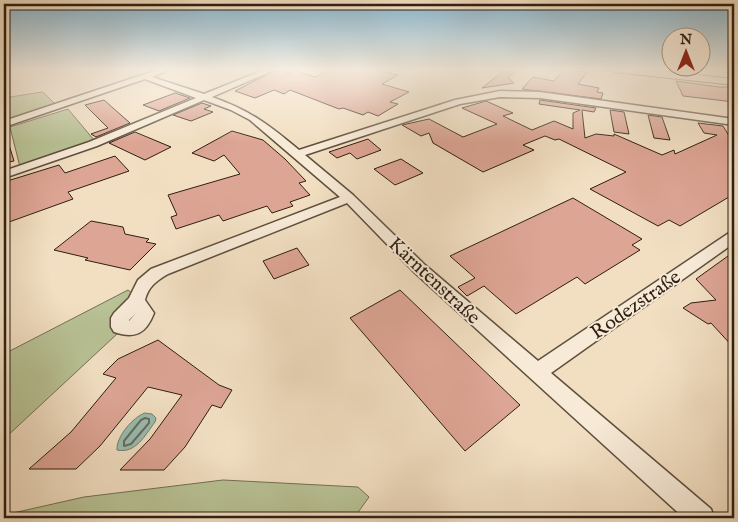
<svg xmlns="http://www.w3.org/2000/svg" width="738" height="522" font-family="'IM FELL English',serif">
<rect width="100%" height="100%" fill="#f2dfc2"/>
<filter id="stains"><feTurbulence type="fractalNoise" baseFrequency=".004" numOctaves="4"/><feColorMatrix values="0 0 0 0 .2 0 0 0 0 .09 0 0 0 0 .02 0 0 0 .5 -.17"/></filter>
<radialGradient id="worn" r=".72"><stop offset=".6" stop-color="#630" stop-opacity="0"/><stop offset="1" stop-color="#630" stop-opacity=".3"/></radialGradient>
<!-- green -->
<path fill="#b8c295" stroke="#737054" d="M42,92L44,93L56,105L4,122V98Z
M68,109L94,140L20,167L10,127Z
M128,290L133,294L112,318L111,329L117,334L4,439V354Z
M223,480L358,487L369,497L354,518H4V515L84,497Z"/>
<!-- water -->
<path fill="#9bbdb1" stroke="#6f7e71" d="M145,413L152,414L156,418L155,422C145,435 136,454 117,450C116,437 133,417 145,413Z"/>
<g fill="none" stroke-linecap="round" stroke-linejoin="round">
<!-- shore -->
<path stroke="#646e62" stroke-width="2" d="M145,418L149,419V423L131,444L124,446V441L141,420Z"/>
</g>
<!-- building -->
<path fill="#dda594" stroke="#2e1f12" d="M278,69H287L288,74L295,71L315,77L331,69H373L398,75L382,84L409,92L390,102L398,104L378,116L368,112L363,115L343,108L339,109L290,90L284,94L274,90L255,98L235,91Z
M506,69H518L508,78L514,83L482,88Z
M564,69L587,72L578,84L599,88L597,92L603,93L601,99L522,89L533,77L554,81Z
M676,81L719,87H734V102L683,96Z
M175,93L190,98L159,111L143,105Z
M104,100L130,123L96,137L91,134L108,128L85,105Z
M540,100L596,108L594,112L582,110L585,138L596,134L614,136V134L662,155L674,150L675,154L717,135L704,133L698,123L723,126L734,144V194L680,226L669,220L658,226L590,189L626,172L559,139L555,140L545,136L523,145L534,150L483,172L433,143L429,133L421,136L402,125L429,119L463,137L497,124L462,108L486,101L513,113L503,116L532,130L554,121L573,129V113L580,110L539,104Z
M202,103L211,106L204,109L213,112L191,121L173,115Z
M610,110L624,112L629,134L614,132Z
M648,115L662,117L670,140L654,138Z
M232,131L263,140L285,159L306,181L299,183L310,195L290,202L293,206L272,213L267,206L223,221L219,215L176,229L171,217L177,215L168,195L240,174L224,155L214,161L192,153Z
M135,132L171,147L145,160L109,143Z
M4,135H6L14,161L4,163Z
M368,139L381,150L357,159L350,153L337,158L329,152Z
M115,156L129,171L68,192L73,199L9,222L6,214H4V182L59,165L65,173Z
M401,159L423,173L395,185L374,169Z
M573,198L642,239L632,245L640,250L585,284L577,277L516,314L484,286L467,296L458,287L475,278L450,256Z
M91,221L123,227L125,234L149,239L146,242L156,244L130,270L85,260L88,258L54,250Z
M297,248L309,265L274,279L263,261Z
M728,256L734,262V348L711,323L708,324L683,308L691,303L716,300L696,279Z
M400,290L520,405L465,451L350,318Z
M158,340L219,385L232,390L221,408L212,405L185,447L164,470H120L150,439L182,395L148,387L100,446L76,469H29L71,432L116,378L103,374L118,359Z"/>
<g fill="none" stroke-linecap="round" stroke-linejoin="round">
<!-- minor casing -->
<g stroke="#5f4f3e" stroke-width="3">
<path id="minor" d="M160,69H171L152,77L204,94L266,69H276L212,97C251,111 268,124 299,150L455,100L500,91L540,92L734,119V125L540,98L500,97L460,104L305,155L353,195L425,265L538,361L729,233L734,232V243L551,373L711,509L714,518H684L415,273L347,203L168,274C156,281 148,287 145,300L154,313C146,334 135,339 114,332L111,327V318L114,313L129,298L138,280L151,269L340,197L250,120L231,110L204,100L97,146L4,178V171L89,142L196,98L145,79L4,127V121ZM136,313L129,321V320Z"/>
</g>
<!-- major casing -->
<g stroke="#2e1f12" stroke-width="2">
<path id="major" d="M609,69H640L734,79V85L614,72Z"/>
</g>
<!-- minor -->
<use href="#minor" fill="#f7ead7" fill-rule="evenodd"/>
<!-- major -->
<use href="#major" fill="#f2dfc2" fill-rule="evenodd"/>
</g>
<!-- sky -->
<linearGradient id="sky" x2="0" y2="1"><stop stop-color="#89b8d2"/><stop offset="0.49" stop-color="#f9f1e4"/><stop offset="1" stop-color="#f9f1e4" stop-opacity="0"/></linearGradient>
<rect width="738" height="142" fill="url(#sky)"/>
<g text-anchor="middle" stroke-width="4" stroke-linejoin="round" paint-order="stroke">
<!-- street labels -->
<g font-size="20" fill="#2e1f12" stroke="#f7ead7">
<text transform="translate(435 280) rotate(43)" y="7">Kärntenstraße</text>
<text transform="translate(635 304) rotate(-35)" y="7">Rodezstraße</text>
</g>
</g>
<!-- margin -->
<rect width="738" height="522" fill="none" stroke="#f2dfc2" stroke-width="20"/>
<rect x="5" y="5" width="728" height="512" fill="none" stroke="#2e1f12" stroke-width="2.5"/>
<rect x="10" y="10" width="718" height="502" fill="none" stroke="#2e1f12"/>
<!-- north arrow -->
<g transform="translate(686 52)"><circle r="24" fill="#f7ead7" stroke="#a79988"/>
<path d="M0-4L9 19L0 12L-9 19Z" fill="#8f2418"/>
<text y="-8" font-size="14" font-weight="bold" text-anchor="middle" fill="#2e1f12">N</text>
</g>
<rect width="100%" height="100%" filter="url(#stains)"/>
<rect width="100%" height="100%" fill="url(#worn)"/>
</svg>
